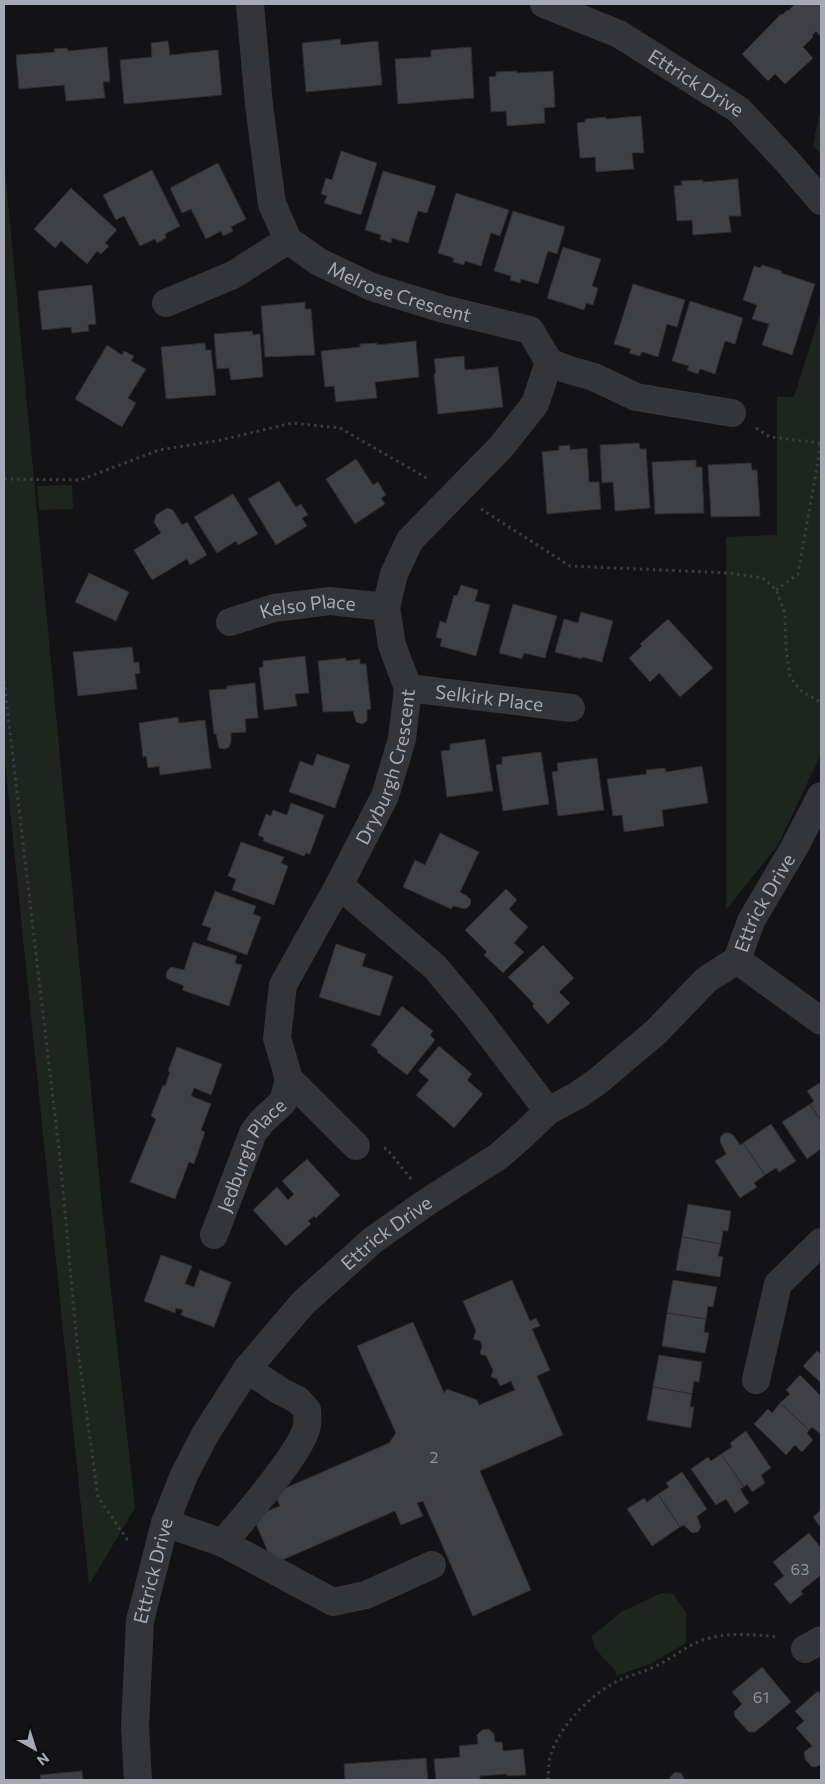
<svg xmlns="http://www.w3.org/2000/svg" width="825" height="1784" font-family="Commissioner,sans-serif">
<rect width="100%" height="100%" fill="#131315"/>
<!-- green -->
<path fill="#1e251f" d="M821,106V155L813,145Z
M4,159L102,1207L135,1508L89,1585L4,751Z
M821,311V754L778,845L726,910V537L777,535V397H794Z
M72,485L73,509L39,510L37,486Z
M662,1593L673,1594L686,1613V1643L650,1664L616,1676L615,1670L596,1650L591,1637L621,1612Z"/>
<!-- building -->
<path fill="#3f4045" stroke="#2d2d31" d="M795,4H821V37L816,31L812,36L813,37L803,47L813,58L785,84L775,74L768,81L742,54L781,14L782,15L787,10L788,11Z
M340,39L341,45L378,41L382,85L306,92L302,43Z
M168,41L170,55L218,50L222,95L124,104L120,60L152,57L151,43Z
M107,47L110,82H103L105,98L66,101L64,85L19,89L16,55L55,52L54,49L67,48L68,51Z
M471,47L474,98L398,104L395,59L431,57V50Z
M517,71V73L553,71L555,107L544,108L545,123L507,126L506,111L491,112L489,77L496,76V72Z
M641,116L644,153H632L634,169L596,172L595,157L580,158L577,123L585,122V119L606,117V119Z
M341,151L377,163L361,215L324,203L327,196L321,194L326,178L332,180Z
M218,163L246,219L231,227L233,231L223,236L221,231L206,239L191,209L182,213L170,188Z
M152,170L180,226L165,234L166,238L157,243L155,239L140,246L124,216L116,220L103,195Z
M383,171L436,186L427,213L418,211L408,243L392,238L391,243L380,239L381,235L365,230Z
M738,179L741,216H729L731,232L693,235L692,220L677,221L674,186L682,185L681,181L703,180V182Z
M71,188L117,230L105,243L109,246L101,254L97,251L87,264L61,241L55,248L34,229Z
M456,193L509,210L500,236L491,233L481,266L465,261L464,265L453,262L454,258L438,253Z
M513,211L565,227L557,254L548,251L538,284L521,279L520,283L510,280L511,276L494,271Z
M563,247L601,259L592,286L598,288L593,305L586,303L584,310L547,298Z
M762,265L782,271L781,273L815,284L792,355L762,345L769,324L752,319L757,305L743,300L754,266L760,268Z
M633,284L685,300L677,327L667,324L658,357L642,352L640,356L629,353L631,349L614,344Z
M92,285L96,324L88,325L89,331L72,333L71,327L42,330L38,291Z
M690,301L743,318L735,344L725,341L715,374L700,369L698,374L687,370L689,366L672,361Z
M305,302V309H311L315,355L265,357L261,306Z
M252,331L253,335L260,334L263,377L231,380L229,368L217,369L214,334Z
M416,341L419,377L375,382L377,398L336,402L334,386L325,387L321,351L360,347V344L377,343V345Z
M205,343L206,350H211L216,395L166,399L161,347Z
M107,345L122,355L124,351L134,356L131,361L146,369L128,398L136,403L122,427L75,399Z
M464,356L465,370L498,367L503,407L438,414L434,374L436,373L434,359Z
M639,443L640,449H646L650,508L615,511L613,482L602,483L600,445Z
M570,445V450L587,448L589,482H599L601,509L547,514L542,452L559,450V446Z
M356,459L373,485L378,482L386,495L381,498L385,504L355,524L326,479Z
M696,460V467H702L704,513L655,514L652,462Z
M751,463L752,470H757L760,516L711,517L708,465Z
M279,481L296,507L301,504L308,515L302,518L307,526L276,545L248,499Z
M233,494L258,534L238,545L236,541L217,553L194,517Z
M167,508L173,510L182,525L187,522L207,555L190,565L187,559L152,580L134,550L161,533L154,522L156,515Z
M89,573L129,592L116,621L75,602Z
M461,585L478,590L475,601L490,605L476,656L440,646L442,639L436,637L440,621L446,623L454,595L457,596Z
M513,604L557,616L545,658L524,653L522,659L499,653Z
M581,612L613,621L602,662L582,657V659L555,652L564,619L578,623Z
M668,619L713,668L680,697L659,673L650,682L629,658L642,646L640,644Z
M132,647L134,663L139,662L140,673L135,674L137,689L78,696L73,652Z
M305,656L309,693L295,694L297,706L264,710L259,668L263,667V661Z
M346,658V661L360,659V664H366L371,709L367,710V721L362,724L356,722L353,711L323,712L318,661Z
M255,683L258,718L245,719L246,732L231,733V742L229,747L225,749L219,748L216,734H214L209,690L227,689V686Z
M178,717L179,723L205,720L211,768L160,775L159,766L148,768L146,756L143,757L139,723Z
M485,739L493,791L447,797L441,751L450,750V744Z
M541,752L549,804L503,811L496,765L502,764V757Z
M317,754L350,765L335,808L289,792L300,761L313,766Z
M597,758L604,810L558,816L552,772L558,771L557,763Z
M702,766L708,803L662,810L664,826L624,832L622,815L613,816L607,779L647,774L646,770L665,768L666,772Z
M291,803L324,815L310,854L306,853L304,856L263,841L264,838L258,835L266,814L271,816L273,810L287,815Z
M440,833L479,852L460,892L467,896L471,900L470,905L466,909L453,906L451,909L403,887L415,860L425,865Z
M241,842L284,857L281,863L288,866L274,905L232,890L236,879L228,876Z
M506,889L517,900L509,909L528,927L514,943L524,952L503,973L484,955L487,952L465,930Z
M215,891L256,906L253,914L261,917L247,955L207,940L211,928L202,925Z
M193,942L237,956L235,963L242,965L229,1006L182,990L184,986L167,979L166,974L168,970L171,967L184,970Z
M336,944L366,954L362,966L393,976L380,1016L319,997Z
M543,945L574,978L559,992L570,1003L548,1024L532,1006L534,1004L508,977Z
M402,1006L433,1031L430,1035L435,1040L407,1075L377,1052L378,1050L371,1045Z
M439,1046L472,1074L467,1080L483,1094L454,1128L416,1095L429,1080L418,1071Z
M177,1047L222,1064L211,1095L194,1088L191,1096L211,1104L201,1130L205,1132L194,1164L189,1162L175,1199L130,1182L156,1119L151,1116L163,1085L165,1086L170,1072L168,1071Z
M819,1083L821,1086V1121L810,1104L814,1101L807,1091Z
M810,1104L821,1121V1149L807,1159L782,1122Z
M771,1124L796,1161L779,1172L776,1168L765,1175L743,1143Z
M725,1133H730L734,1136L740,1145L743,1143L765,1175L754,1183L757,1187L740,1198L715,1161L726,1154L720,1141L721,1136Z
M307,1159L340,1195L316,1218L314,1216L308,1221L311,1224L286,1246L253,1210L277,1187L288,1200L294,1194L282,1181Z
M688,1204L731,1211L728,1231H723L721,1244L682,1237Z
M682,1237L721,1244L718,1256L723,1257L720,1277L676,1270Z
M161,1255L192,1266L185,1284L194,1287L200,1270L231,1282L214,1327L181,1315L183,1310L176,1308L175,1313L144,1301Z
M512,1280L530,1321L536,1318L540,1326L532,1329L550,1370L537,1376L563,1435L480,1471L531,1590L473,1616L423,1501L417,1503L423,1516L401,1525L395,1511L273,1564L253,1517L280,1506L274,1493L389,1443L396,1433L357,1346L413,1322L444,1393L447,1389L477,1400L479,1405L515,1390L511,1381L500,1386L497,1379L491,1377L493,1370L486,1356L480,1354L482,1346L480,1341L473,1339L476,1331L463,1301Z
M673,1280L717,1287L713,1307L708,1306L706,1319L667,1313Z
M667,1313L706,1319L704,1332L709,1333L705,1353L662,1346Z
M817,1351L821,1354V1383L803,1366Z
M659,1355L702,1362L699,1382L694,1381L692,1394L653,1387Z
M800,1375L821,1396V1431L819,1433L812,1427L809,1430L780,1403L790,1394L786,1390Z
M653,1387L692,1394L690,1407H694L691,1428L647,1420Z
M780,1403L809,1430L807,1433L813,1440L802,1452L795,1445L786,1455L754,1424L768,1409L772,1413Z
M746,1431L771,1468L761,1475L765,1483L752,1492L747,1484L744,1487L721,1454L732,1447L730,1443Z
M721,1454L744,1487L740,1489L749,1503L735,1513L726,1499L716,1505L691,1469L708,1457L711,1461Z
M682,1472L707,1509L697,1516L701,1527L698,1532L692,1533L684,1525L680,1527L658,1494L669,1487L666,1483Z
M658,1494L680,1527L652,1546L627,1509L644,1498L647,1502Z
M821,1510V1528L813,1517Z
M809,1533L821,1548V1575L801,1591L803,1594L790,1604L774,1584L784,1576L773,1562Z
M762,1667L791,1702L755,1732H749L735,1717L734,1712L742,1704L732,1692Z
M818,1691L821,1695V1765L814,1767L811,1766L805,1759L804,1752L812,1746L796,1728L804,1721L795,1711Z
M489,1729L494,1734L495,1742H502L503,1751L523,1749L526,1775L507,1776V1774L480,1776V1780H436L434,1759L460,1757L459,1746L478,1744L477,1735L482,1730Z
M426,1758L428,1780H345L344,1764Z
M82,1771L83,1780H41L40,1775Z
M675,1772L681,1773L685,1780H669L670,1777Z"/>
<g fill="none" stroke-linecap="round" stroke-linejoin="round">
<!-- path -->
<path stroke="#3a3c41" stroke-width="3" stroke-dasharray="2.5 4" stroke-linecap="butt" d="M756,428L770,437L821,443
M4,479L80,480L159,450L221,440L292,423L340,428L430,480
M481,509L570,566L729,573L763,578L776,590L785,613L786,648L790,677L802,692L821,702
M776,590L798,574L821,444
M4,681L60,1158L77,1343L98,1497L129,1542
M384,1148L387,1149L411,1179
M548,1780C549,1771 548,1762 551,1754C561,1723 595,1690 624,1678C635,1674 646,1671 656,1666C675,1657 690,1642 710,1638C733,1632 756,1635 779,1637"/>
<!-- minor -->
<g stroke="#34353a" stroke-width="28">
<path id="s1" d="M250,4L259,105L272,204L288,240L319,262L372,287L444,309L530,330L549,362L566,369L594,377L636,397L732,413"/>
<path id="s2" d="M544,4L619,34L739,110L786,160L821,201"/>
<path d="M166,303L233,275L288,240"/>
<path id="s3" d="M230,622L274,608L330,601L386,607"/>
<path id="s4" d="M408,688L571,708"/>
<path d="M339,885L283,985L277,1038L289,1079L356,1146"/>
<path d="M737,960L821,1021"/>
<path id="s5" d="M548,1111L475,1015L435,967L339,885L385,796L402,739L408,688L392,645L386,607L394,574L410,540L501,447L535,404L549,362"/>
<path id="s6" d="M214,1235L253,1133L262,1121L283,1102L289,1079"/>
<path d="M756,1380L778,1284L821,1242"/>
<path d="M165,1523L223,1543L333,1602L366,1595L432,1565"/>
<path d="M223,1543C241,1521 304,1450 307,1425C308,1420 307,1414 307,1410L298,1400L280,1391L247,1369"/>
<path d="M805,1649L821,1640"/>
<path id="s7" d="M138,1780L135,1727L140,1621L165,1523L184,1475L206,1433L247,1369L303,1303L373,1240L427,1202L499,1156L524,1134L548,1111L578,1095L598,1081L656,1032L706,980L737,960L751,921L794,848L821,796"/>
</g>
</g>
<g text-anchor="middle" stroke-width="4" stroke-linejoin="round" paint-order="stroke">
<!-- number labels -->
<g font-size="16" fill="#8c9099">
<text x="434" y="1463">2</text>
<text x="800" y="1575">63</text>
<text x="761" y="1703">61</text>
</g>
<!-- street labels -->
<g font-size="19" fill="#a5aab5" stroke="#0e0e10">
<text dy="7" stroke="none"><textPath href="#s2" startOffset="172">Ettrick Drive</textPath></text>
<text dy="7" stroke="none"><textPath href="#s1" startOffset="365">Melrose Crescent</textPath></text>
<text dy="7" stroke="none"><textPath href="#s3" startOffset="80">Kelso Place</textPath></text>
<text dy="7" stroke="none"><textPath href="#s4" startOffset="82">Selkirk Place</textPath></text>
<text dy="7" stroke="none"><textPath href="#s5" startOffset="438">Dryburgh Crescent</textPath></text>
<text dy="7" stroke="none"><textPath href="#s7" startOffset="1141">Ettrick Drive</textPath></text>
<text dy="7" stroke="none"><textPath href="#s6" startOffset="89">Jedburgh Place</textPath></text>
<text dy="7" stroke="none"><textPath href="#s7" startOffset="631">Ettrick Drive</textPath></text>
<text dy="7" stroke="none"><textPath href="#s7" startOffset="211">Ettrick Drive</textPath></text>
</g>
</g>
<!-- border -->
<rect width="825" height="1784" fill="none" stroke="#a5aab5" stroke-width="10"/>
<!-- north arrow -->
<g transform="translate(35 1749) rotate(141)" stroke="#0e0e10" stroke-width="4" paint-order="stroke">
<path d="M0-4L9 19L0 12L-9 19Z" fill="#a5aab5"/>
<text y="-8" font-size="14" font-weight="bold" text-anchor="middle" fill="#a5aab5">N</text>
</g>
</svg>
